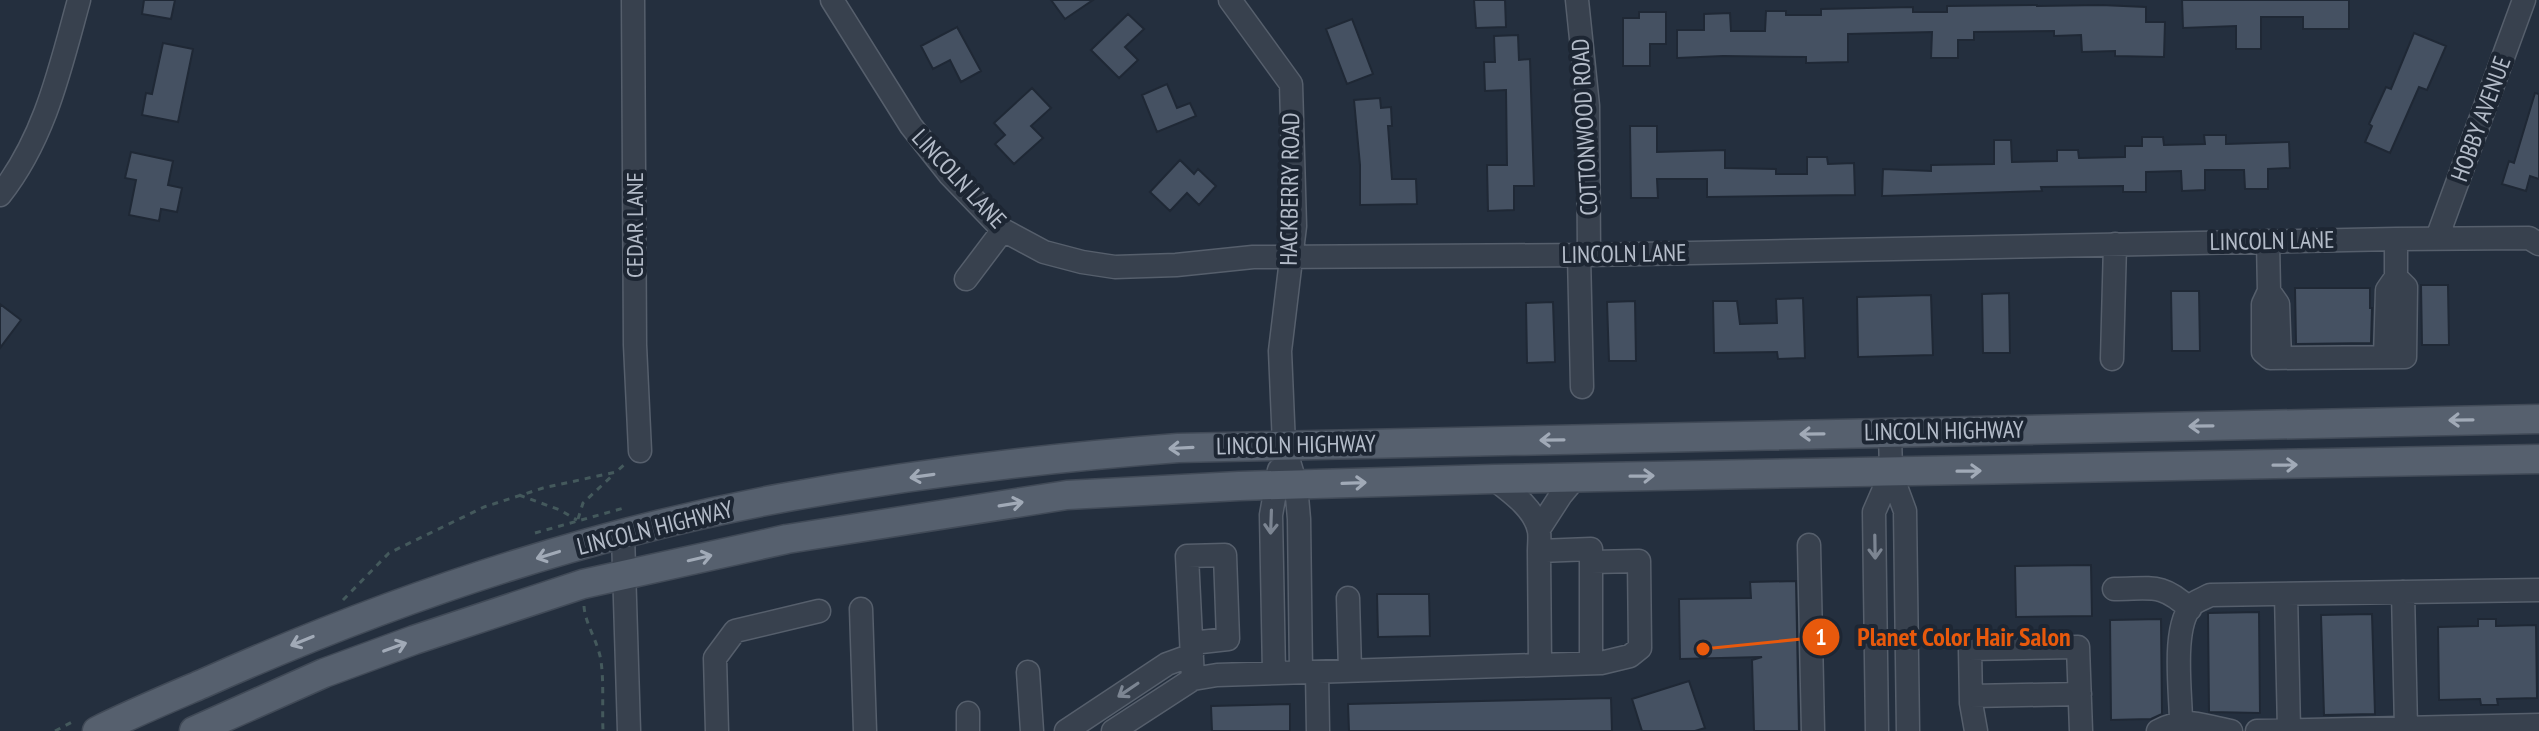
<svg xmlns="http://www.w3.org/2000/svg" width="2539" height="731" font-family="'PT Sans Narrow',sans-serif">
<rect width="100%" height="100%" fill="#242f3e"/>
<!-- building -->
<path fill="#455162" stroke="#1f2835" stroke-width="2" d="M144,0H175L171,19L142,14Z
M1051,0H1093L1065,19Z
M1474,0H1505L1506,27L1476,28Z
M2182,0H2349V29H2303V17H2261V49H2236V26L2183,28Z
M2037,5V6L2101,5L2146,7V22H2165L2164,57L2115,56V51L2082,52L2081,35L2054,36V31L1974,32V40H1958V58H1931L1932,32L1848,34V62L1806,63V57L1723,56L1677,58V30H1704V14L1730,13L1731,31H1765L1766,11H1786V15H1821V9L1913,7V12H1947V6Z
M1639,12H1666V44H1650V66H1623V18H1639Z
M1128,14L1144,29L1125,47L1138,60L1119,78L1091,50Z
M1352,19L1373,74L1347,84L1326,29Z
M957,27L981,71L961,82L950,60L933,69L921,46Z
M2414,33L2446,46L2427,90L2419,87L2390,153L2365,142L2372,126L2369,124L2386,87L2391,89Z
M1518,35L1519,60L1530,59L1534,186H1514V210L1488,211L1487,165H1507L1506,90L1485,91L1484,62H1495L1494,36Z
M163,43L193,49L178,122L142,115L146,93L152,94Z
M1167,84L1177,108L1190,103L1196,116L1157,132L1142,95Z
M1032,88L1051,108L1031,126L1043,138L1014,164L995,144L1005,135L994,123Z
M2535,93L2539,94V179L2530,176L2526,191L2502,184L2509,161L2514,163Z
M1380,98L1381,108L1391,107L1392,126H1388L1392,179H1416L1417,204L1360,205V165L1354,100Z
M1630,126H1657V152L1725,150V168L1776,169V174H1807V157H1827L1828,164L1854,163L1855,195L1707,197V179H1657L1658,198H1631Z
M2204,135H2226V144L2289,142L2290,168L2268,169V189H2245L2244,170H2205V190L2182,191L2181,171L2146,172V192H2123V186L2041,187L2042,191L1882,196L1883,169L1931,171V165L1994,164V140H2011L2012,162L2057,161V150H2078L2079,158L2125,157V146H2142V137H2163L2164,145L2205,144Z
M131,152L173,161L168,185L182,188L177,212L161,209L159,221L129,215L136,180L125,178Z
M1180,160L1194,174L1198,169L1216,186L1199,205L1187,193L1170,211L1150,192Z
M2421,285H2448L2449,345H2422Z
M2295,288H2370V308H2372L2371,343L2296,344Z
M2171,291H2199L2200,351H2172Z
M2009,293L2010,353H1983L1982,294Z
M1931,295L1933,355L1858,357L1857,297Z
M1803,298L1805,358L1778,359L1777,352L1714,353L1713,301H1737L1740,324L1777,323L1776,299Z
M1635,301L1636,361H1609L1607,302Z
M1553,302L1555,362L1527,363L1526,303Z
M0,304L21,320L0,348Z
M2091,565L2092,616L2016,617L2015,566Z
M1796,581L1799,731H1754L1752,660L1762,657L1680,659L1679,599L1751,598L1750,582Z
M1377,594H1429L1430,636L1378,637Z
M2259,612L2260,713L2209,712L2208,613Z
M2372,614L2375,714L2324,715L2321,615Z
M2161,619L2162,714L2151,719L2111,720L2110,620Z
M2478,619H2496V626L2536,625L2537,698L2497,699L2498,705H2481L2480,699L2439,700L2438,627L2478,626Z
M1689,681L1705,728L1695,731H1642L1632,699Z
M1611,698L1612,731H1349L1348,704Z
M1290,704V731H1212L1211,706Z"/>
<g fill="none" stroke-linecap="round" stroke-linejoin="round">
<!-- minor casing -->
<g stroke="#565f6c" stroke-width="25">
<path id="minor" d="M633,0L635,345L640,451
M832,0L911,126L949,174L1003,230L1044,252L1082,262L1115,267L1176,265L1253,257L1589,255L2396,239L2529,238L2539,244
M1230,0L1291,84L1295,226L1280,351L1284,445L1296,485L1299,519L1301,672
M1577,0L1588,106L1589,255
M0,195C45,138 60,69 79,0
M2437,238L2524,0
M2268,241L2269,291L2263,304V352L2270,358L2405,357L2406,287L2396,277V239
M1579,255L1582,387
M966,279L1003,230
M2269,291L2278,304L2280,358
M2385,357L2387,290L2396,277
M2112,359L2115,244
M1890,433L1891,473L1905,511L1908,731
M1494,479C1511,492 1535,509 1539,531C1540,537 1539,545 1539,551
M1539,529L1561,495L1576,477
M623,535L629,731
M1809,545L1813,731
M1591,562V663
M2114,589C2152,589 2161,582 2190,609
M2403,592L2406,728
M2286,594L2289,730
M1348,598L1350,670
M861,609L865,731
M1192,643L1228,639L1225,555L1187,556L1193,679
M1028,672L1032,731
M1317,672L1318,731
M1274,673L1271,515L1279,470
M1971,696L2080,694
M968,713V731
M2181,722C2181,693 2171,625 2193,604C2198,600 2205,598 2210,595L2539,590
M717,731L715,658L735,631L819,611
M1066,731L1167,664L1192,655
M1113,731L1193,679L1217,675L1601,663L1630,656L1640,648L1639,561L1591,562V549L1539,551L1540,664
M1877,731L1874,512L1891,473
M1976,731L1971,703L1970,649L2078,647L2081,731
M2158,731C2187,716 2201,726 2231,731
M2257,731L2539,725"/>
</g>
<!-- major casing -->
<g stroke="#414a57" stroke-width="31">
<path id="major" d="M97,731C131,714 167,699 202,684C387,601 583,535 782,498C913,474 1045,458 1178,448L2539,419
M194,731L324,673L414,640L583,584L787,539L1067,495L1239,486L1494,479L2539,459"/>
</g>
<!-- path -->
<path stroke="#44595c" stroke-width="3" stroke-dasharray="6 6" stroke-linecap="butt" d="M519,495L560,510L577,520
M578,519L583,503L614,474
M535,533L624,508
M343,600L389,553L484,507L543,488L616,472L625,464
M584,606C585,624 598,641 601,661C604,683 602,708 603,731
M55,731L76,720"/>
<!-- minor -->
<use href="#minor" stroke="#38414e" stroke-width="22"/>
<!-- major -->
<use href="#major" stroke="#56606e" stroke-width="28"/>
</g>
<!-- one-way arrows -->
<defs><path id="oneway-shaft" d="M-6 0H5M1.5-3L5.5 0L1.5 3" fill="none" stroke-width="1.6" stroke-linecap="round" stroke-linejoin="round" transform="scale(2)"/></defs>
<g stroke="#a1aab7">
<use href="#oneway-shaft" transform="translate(2461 420) rotate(179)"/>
<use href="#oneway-shaft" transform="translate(2201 426) rotate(179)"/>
<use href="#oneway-shaft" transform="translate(1812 434) rotate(179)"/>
<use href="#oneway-shaft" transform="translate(1552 440) rotate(179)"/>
<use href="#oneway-shaft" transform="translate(1181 448) rotate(177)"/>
<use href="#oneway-shaft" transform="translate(2285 465) rotate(-1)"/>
<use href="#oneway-shaft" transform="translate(1969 471) rotate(-1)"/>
<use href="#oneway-shaft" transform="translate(922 476) rotate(172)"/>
<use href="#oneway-shaft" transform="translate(1642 476) rotate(-1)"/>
<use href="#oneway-shaft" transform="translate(1354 483) rotate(-2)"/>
<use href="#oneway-shaft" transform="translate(1011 504) rotate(-9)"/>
<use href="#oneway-shaft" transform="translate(548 555) rotate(163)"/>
<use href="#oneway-shaft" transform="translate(700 558) rotate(-13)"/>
<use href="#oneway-shaft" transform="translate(302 641) rotate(158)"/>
<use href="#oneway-shaft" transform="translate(395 647) rotate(-20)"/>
</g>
<g stroke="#7c8592">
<use href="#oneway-shaft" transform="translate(1271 522) rotate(92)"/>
<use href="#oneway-shaft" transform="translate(1875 547) rotate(89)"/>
<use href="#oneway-shaft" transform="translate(1128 690) rotate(146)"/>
</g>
<g text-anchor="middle" stroke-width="8" stroke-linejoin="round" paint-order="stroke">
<!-- street labels -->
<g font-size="24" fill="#b4bcc9" stroke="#1d2633">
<text transform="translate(2481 119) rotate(-70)" y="8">HOBBY AVENUE</text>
<text transform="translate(1585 127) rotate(-93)" y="8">COTTONWOOD ROAD</text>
<text transform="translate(959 179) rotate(47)" y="8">LINCOLN LANE</text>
<text transform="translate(1290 189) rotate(-89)" y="8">HACKBERRY ROAD</text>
<text transform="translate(635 225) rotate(-90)" y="8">CEDAR LANE</text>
<text transform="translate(2272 241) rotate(-1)" y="8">LINCOLN LANE</text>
<text transform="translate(1624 254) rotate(-1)" y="8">LINCOLN LANE</text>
<text transform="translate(1944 431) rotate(-1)" y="8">LINCOLN HIGHWAY</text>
<text transform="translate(1296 445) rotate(-1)" y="8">LINCOLN HIGHWAY</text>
<text transform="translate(655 528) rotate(-14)" y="8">LINCOLN HIGHWAY</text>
</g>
</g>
<!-- callouts -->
<path fill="none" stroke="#e8590c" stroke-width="3" d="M1703 649L1821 637"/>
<g fill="#e8590c" stroke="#1d2633" stroke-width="3">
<circle cx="1703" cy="649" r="8"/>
<circle cx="1821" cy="637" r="20"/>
</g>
<g font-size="24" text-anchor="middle" font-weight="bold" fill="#fff">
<text x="1821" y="645">1</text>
</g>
<g font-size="26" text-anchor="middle" font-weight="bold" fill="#e8590c" stroke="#1d2633" stroke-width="8" stroke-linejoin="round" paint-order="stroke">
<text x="1964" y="646">Planet Color Hair Salon</text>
</g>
</svg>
